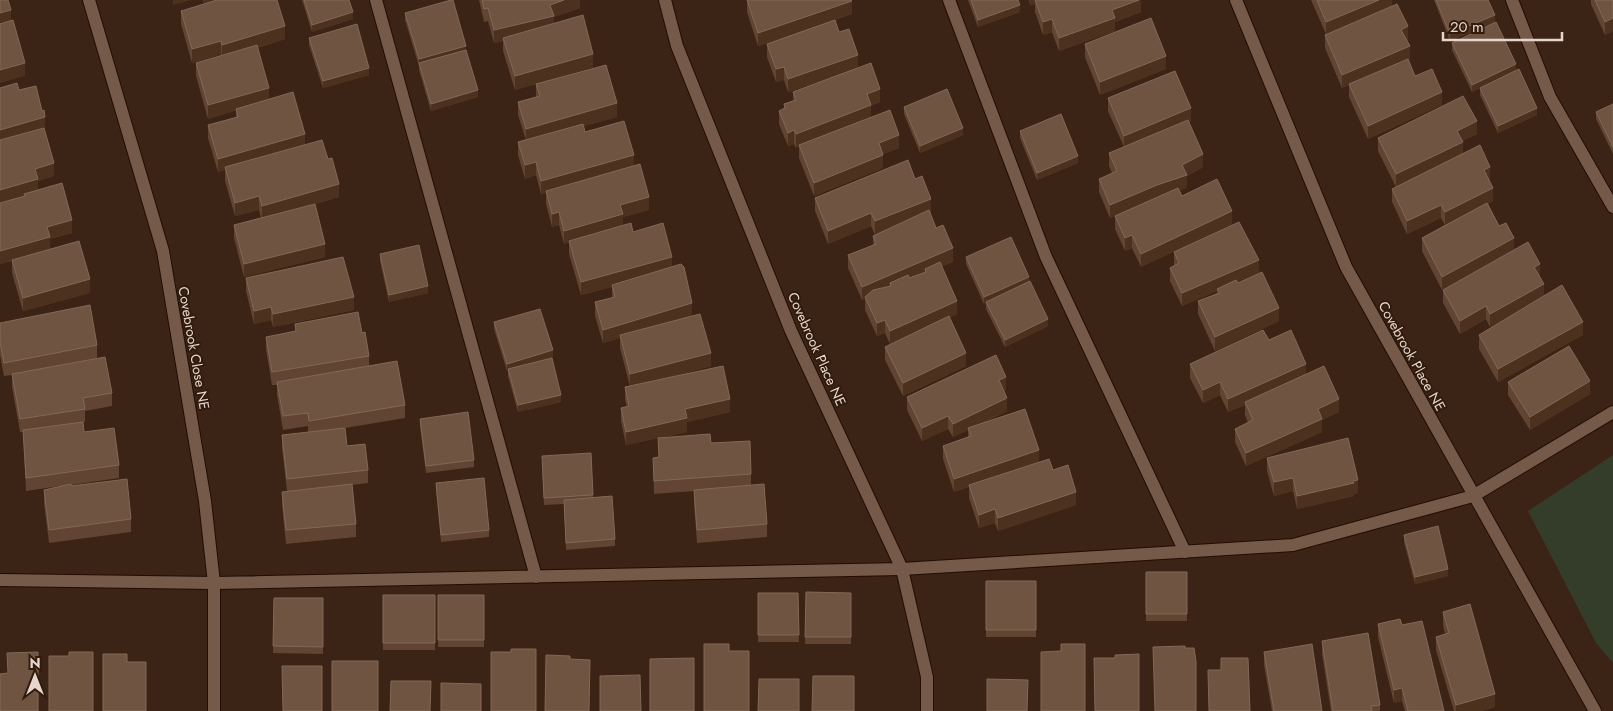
<svg xmlns="http://www.w3.org/2000/svg" width="1613" height="711" font-family="Jost,sans-serif">
<rect width="100%" height="100%" fill="#3b2415"/>
<!-- green -->
<path fill="#343c2a" d="M1613,455V663L1596,643L1528,511Z"/>
<g fill="none" stroke-linecap="round" stroke-linejoin="round">
<!-- service casing -->
<g stroke="#220d01" stroke-width="14">
<path id="service" d="M376,0L536,577
M949,0L1046,257L1185,552
M1512,0L1550,97L1613,207
M0,580L214,583L902,569L1293,545L1473,496L1613,412"/>
</g>
<!-- minor casing -->
<g stroke="#220d01" stroke-width="14">
<path id="minor" d="M89,0L163,251L205,501L214,583V711
M665,0L677,46L791,331L902,569L927,677V711
M1236,0L1346,267L1595,711"/>
</g>
<!-- service -->
<use href="#service" stroke="#755a4a" stroke-width="12"/>
<!-- minor -->
<use href="#minor" stroke="#755a4a" stroke-width="12"/>
</g>
<!-- wall -->
<path fill="#614431" d="M203,0H277L285,39L257,48L269,99L305,145L339,197L305,207L325,257L244,277L234,238V225L261,218L259,210L235,216L225,181V170L218,172L208,138V125L236,117V110L208,119L196,76V63L222,56L221,54L192,63L181,24V11L204,4Z
M302,0H349L353,19L312,32Z
M479,0H580V8L554,17V23L593,67L515,90L503,51V41L494,43L488,21L484,22Z
M747,0L852,14L835,20L839,32L858,68L880,102L871,106V117L899,148L883,154V168L814,196L799,158V146L796,148L794,144L788,146L779,124V111L784,109V104L793,101V92L847,72L788,92L784,80L776,82L767,57V44L799,32L758,46L747,12Z
M968,0H1018L1020,12L978,27Z
M1029,0H1141V12L1115,22V31L1059,51L1052,32L1043,35L1035,12V4L1030,5Z
M1311,0H1392V6L1408,39L1407,40L1410,59L1408,60L1415,76L1442,105L1368,139L1349,97V85L1342,88L1325,48V35L1326,34Z
M1434,0H1488L1495,22L1450,41Z
M1591,0H1613V31L1605,35L1591,4Z
M405,13L466,50L478,97L431,111L419,70V66L405,20Z
M309,38L369,75L323,88L309,45Z
M1452,43L1516,71L1537,115L1498,133L1480,95V88L1486,85L1472,92L1452,50Z
M1085,44L1166,69L1100,95L1085,57Z
M17,83L19,90L36,86L42,111L44,110L45,117V130L44,131L54,163V176L38,181V190L62,183L72,220V233L50,239V249L79,241L90,279V293L23,311L12,273V261L0,264V88Z
M536,84L617,117L584,126L585,132L634,166L649,210L623,217V226L633,232L672,267L692,316L711,366L667,378L730,412L687,422V432L660,438L711,443L751,474V485L767,524V537L697,543L694,503V491L654,494L653,458L659,457L658,438L626,445L621,421V408L627,407L625,400V387L630,386L620,348V338L603,343L595,316V302L612,298V287L581,295L569,254V242L564,244L559,225L552,227L546,204V193L541,194L536,175L525,179L518,155V142L526,140L518,115V102L536,97Z
M1108,98L1191,121L1189,122L1203,167L1187,176V188L1179,190L1182,196L1232,224L1141,267L1132,248L1125,251L1115,229V216L1134,208L1110,218L1099,192V179L1112,173L1109,166V153L1124,147L1108,111Z
M1613,104V154L1596,119V112Z
M904,107L963,135L920,153L904,114Z
M1020,131L1078,163L1037,180L1020,138Z
M1477,134L1462,141L1463,153L1490,180H1489L1493,201L1488,204L1499,226L1514,250L1540,277L1544,296L1583,335L1498,382L1479,349V335L1525,307L1490,327L1486,319L1460,334L1443,303V290L1468,276L1442,290L1422,251V238L1445,225L1441,218L1407,234L1392,202V189L1396,187L1378,151V138Z
M915,179L931,212L930,213L936,228L953,262L942,266L957,314L949,318L966,366L903,396L885,360V347L918,331L890,344L885,333L877,336L865,310V299L862,300L848,268V255L873,246V236L875,235L871,226L828,244L815,211V198Z
M1174,252L1237,282L1279,321L1215,351L1198,314V301L1217,293V291L1182,306L1170,281V268L1174,266Z
M380,254L428,293L389,302L380,261Z
M966,257L1029,281L1048,326L1005,347L986,309V303L984,304L966,264Z
M246,278L354,310L273,327L271,320L254,324L246,291Z
M494,322L553,357L540,361L561,402L518,412L508,376V371H507L494,329Z
M0,323L97,345V358L112,393V406L85,411V422L70,424L84,432L119,465V478L71,485V486L131,519V532L49,543L44,503V490L60,486L26,491L23,432H20L12,387V375L4,376L0,355Z
M295,324L362,333L369,356V366L405,405V418L345,428L347,446L368,470V483L352,485L356,524V537L286,544L282,505V492L287,491L282,448V435L308,432V426L283,430L277,395V385H272L266,350V337L295,332Z
M1269,340L1306,374L1339,412L1322,420V432L1246,466L1235,442V429L1248,423L1245,415V405L1228,412L1220,395L1203,403L1190,378V364Z
M1508,382L1590,394L1530,430L1508,395Z
M1006,390L1004,391L1007,411L983,423L1039,463L1053,470L1076,505L998,531L995,523L979,528L969,498V487L954,492L943,459V446L968,437V430L953,437L948,429L922,441L907,410V397Z
M420,419L474,460V467L426,473L420,426Z
M591,453L593,498L615,539V546L566,550L564,504L544,505L542,463Z
M1267,458L1358,493L1354,494V496L1297,509L1293,491L1274,496L1267,471Z
M436,483L489,530V537L441,542L436,490Z
M1404,535L1448,576L1415,584L1404,542Z
M1146,572H1187V621H1146Z
M986,581H1036V637H986Z
M806,592L851,593V644H805Z
M758,593H798L799,642H758Z
M383,595H435V650H383Z
M438,595H484V647H438Z
M274,598H323V654L273,653Z
M1443,612L1495,707L1481,711H1454L1436,650V637L1445,634L1443,625Z
M1378,624L1402,625L1444,711H1405L1402,701L1394,703L1378,637Z
M1322,641L1380,705V711H1331L1322,654Z
M1264,652L1322,711H1272L1264,665Z"/>
<!-- shaded-wall -->
<path fill="#4c311f" d="M173,0H192L173,5Z
M204,0H227L204,7Z
M564,0H580V8L554,17V29L503,38V41L494,43V30L550,5Z
M1030,0H1035V4L1030,5Z
M1139,0H1141V12L1115,22V31L1059,51V38L1112,10Z
M1379,0H1392V8L1326,35V22Z
M852,1V14L758,46V33Z
M1020,5V12L978,27V20Z
M11,10V23L0,26V13Z
M353,12V19L312,32V25Z
M1495,15V22L1450,41V34Z
M1613,18V31L1605,35V22Z
M1052,19V32L1043,35V22Z
M285,26V39L222,58V45Z
M1408,26V39L1401,43V30Z
M221,41V54L192,63V49Z
M466,46V53L419,63V66V59Z
M1410,46V59L1342,88V75Z
M593,54V67L515,90V76Z
M858,55V68L788,92V79Z
M1166,56V69L1100,95V82Z
M25,63V76L0,83V70Z
M1516,64V71L1472,92V85Z
M784,67V80L776,82V69Z
M369,68V75L323,88V81Z
M269,88V101L208,119V105Z
M880,89V102L871,106V119L796,148V134L867,94Z
M478,90V97L431,111V104Z
M1442,92V105L1368,139V126Z
M617,103V117L526,142V129Z
M1191,108V121L1124,149V136Z
M1537,108V115L1498,133V126Z
M45,117V130L0,143V130Z
M1477,121V134L1457,144V131Z
M963,128V135L920,153V146Z
M794,130V144L788,146V133Z
M305,134V147L225,167V170L218,172V159Z
M899,135V148L879,156V143Z
M1463,142V155L1396,187V174Z
M1203,154V167L1187,176V188L1157,198L1110,218V205L1182,165Z
M634,155V168L546,191V193L541,194V181Z
M883,155V168L814,196V183Z
M1078,156V163L1037,180V173Z
M536,162V175L525,179V165Z
M54,163V176L38,181V192L24,194V196L0,203V190L35,169Z
M1490,167V180L1484,183V170Z
M339,184V197L262,219V206Z
M1493,188V201L1445,225V212Z
M259,196V210L235,216V203Z
M649,197V210L623,217V227L564,244V231L620,205Z
M931,199V212L875,235V221Z
M1441,205V218L1407,234V221Z
M1232,211V224L1141,267V254Z
M559,212V225L552,227V214Z
M871,213V226L828,244V231Z
M72,220V233L50,239V250L0,264V251L47,227Z
M1132,235V248L1125,251V238Z
M1514,238V251L1442,290V277Z
M325,244V257L244,277V264Z
M953,248V262L926,273L925,269V273L891,286L890,283V289L865,297V299L862,300V287Z
M672,257V270L612,285V287L581,295V282Z
M1259,260V273L1218,291L1217,289V291L1182,306V293Z
M1540,264V277L1534,280V267Z
M1029,277V284L984,304V297Z
M90,279V293L23,311V298Z
M1544,284V297L1490,327V314Z
M428,286V293L389,302V295Z
M354,297V310L273,327V314Z
M957,301V314L890,344V331Z
M692,303V316L620,335V338L603,343V330Z
M1486,306V319L1460,334V321Z
M271,307V320L254,324V311Z
M1279,308V321L1215,351V337Z
M1048,319V326L1005,347V340Z
M885,320V333L877,336V323Z
M1583,322V335L1498,382V369Z
M553,350V357L507,371V364Z
M711,353V366L630,387V374Z
M966,353V366L903,396V383Z
M1306,364V377L1245,402V405L1228,412V399Z
M1006,377V390L999,393V380Z
M1590,381V394L1530,430V417Z
M1220,382V395L1203,403V390Z
M561,395V402L518,412V405Z
M1007,398V411L968,429V428V430L953,437V424Z
M730,399V412L687,422V432L626,445V432L685,409Z
M1339,399V412L1322,420V432L1246,466V453L1318,409Z
M948,416V429L922,441V428Z
M1039,450V463L969,485V487L954,492V479Z
M1293,478V491L1274,496V482Z
M1358,480V493L1354,494V496L1297,509V496Z
M1076,492V505L998,531V518Z
M995,509V523L979,528V515Z
M1448,569V576L1415,584V577Z
M1402,688V701L1394,703V690Z
M1495,694V707L1481,711H1456V705Z"/>
<!-- building -->
<path fill="#6f5441" stroke="#826857" d="M0,0H8L11,10L0,13Z
M217,0H277L285,26L222,45L221,41L192,49L181,11Z
M304,0H349L353,12L312,25Z
M451,0H453L466,46L419,59L405,13Z
M482,0H564L550,5L554,16L494,30L488,8L484,9Z
M747,0H851L852,1L758,33Z
M971,0H1018L1020,5L978,20Z
M1035,0H1139L1112,10L1115,18L1059,38L1052,19L1043,22Z
M1317,0H1379L1326,22Z
M1436,0H1488L1495,15L1450,34Z
M1595,0H1613V18L1605,22Z
M1397,4L1408,26L1401,30L1410,46L1342,75L1325,35Z
M583,15L593,54L515,76L503,38Z
M1151,18L1166,56L1100,82L1085,44Z
M13,20L25,63L0,70V24Z
M835,20L839,32L849,29L858,55L788,79L784,67L776,69L767,44Z
M1496,22L1516,64L1472,85L1452,43Z
M357,24L369,68L323,81L309,38Z
M257,45L269,88L208,105L196,63Z
M466,50L478,90L431,104L419,63Z
M1408,59L1415,76L1432,69L1442,92L1368,126L1349,84Z
M871,63L880,89L867,94L871,105L796,134L794,130L788,133L779,111L785,108L784,104L796,100L793,92Z
M606,65L617,103L526,129L518,102L540,96L536,84Z
M1519,69L1537,108L1498,126L1480,88Z
M1175,71L1191,108L1124,136L1108,98Z
M17,83L19,90L36,86L42,111L44,110L45,117L0,130V88Z
M947,89L963,128L920,146L904,107Z
M293,92L305,134L218,159L208,125L238,117L236,109Z
M1463,96L1477,121L1457,131L1463,142L1396,174L1378,138Z
M1613,104V147L1596,112Z
M890,110L899,135L879,143L883,155L814,183L799,145Z
M1061,114L1078,156L1037,173L1020,131Z
M1188,120L1203,154L1182,165L1187,175L1157,185L1110,205L1099,179L1117,171L1109,153Z
M624,121L634,155L541,181L536,162L525,165L518,142L583,124L585,132Z
M44,128L54,163L35,169L38,179L0,190V140Z
M322,140L328,159L332,158L339,184L262,206L259,196L235,203L225,167Z
M1480,145L1490,167L1484,170L1493,188L1445,212L1441,205L1407,221L1392,189Z
M908,160L915,179L922,176L931,199L875,221L871,213L828,231L815,198Z
M640,164L649,197L620,205L623,214L564,231L559,212L552,214L546,191Z
M1217,179L1232,211L1141,254L1132,235L1125,238L1115,216L1178,188L1182,196Z
M62,183L72,220L47,227L50,237L0,251V203L25,196L24,194Z
M1487,203L1499,226L1506,223L1514,238L1442,277L1422,238Z
M315,204L325,244L244,264L234,225Z
M929,210L936,228L943,225L953,248L862,287L848,255L876,244L873,236Z
M1239,222L1259,260L1182,293L1170,268L1179,263L1174,252Z
M631,223L633,232L663,223L672,257L581,282L569,241Z
M1011,237L1029,277L984,297L966,257Z
M79,241L90,279L23,298L12,260Z
M1528,242L1540,264L1534,267L1544,284L1490,314L1486,306L1460,321L1443,290Z
M419,245L428,286L389,295L380,254Z
M343,257L354,297L273,314L271,307L254,311L246,278Z
M940,262L957,301L890,331L885,320L877,323L865,297L873,290L891,286L890,283L908,275L909,278L926,272L925,269Z
M681,264L684,267L692,303L603,330L595,302L615,297L612,285Z
M1262,272L1279,308L1215,337L1198,301L1220,293L1217,289L1236,280L1238,283Z
M1030,281L1048,319L1005,340L986,302Z
M1562,285L1583,322L1498,369L1479,335Z
M90,305L97,345L4,363L0,342V323Z
M540,309L553,350L507,364L494,322Z
M358,312L362,333L365,332L369,356L272,372L266,337L296,331L295,324Z
M700,314L711,353L630,374L620,335Z
M949,316L966,353L903,383L885,347Z
M1263,330L1269,340L1291,330L1306,364L1228,399L1220,382L1203,390L1190,364Z
M1569,346L1590,381L1530,417L1508,382Z
M996,355L1006,377L999,380L1007,398L953,424L948,416L922,428L907,397Z
M105,357L112,393L83,398L85,409L20,419L12,374Z
M552,358L561,395L518,405L508,369Z
M397,361L405,405L309,421L308,413L283,416L277,382Z
M723,366L730,399L685,409L687,418L626,432L621,408L629,406L625,387Z
M1324,366L1339,399L1318,409L1322,419L1246,453L1235,429L1253,420L1245,402Z
M1025,409L1039,450L954,479L943,446L971,436L968,428Z
M468,412L474,460L426,466L420,419Z
M83,422L84,432L114,428L119,465L26,478L23,430Z
M345,428L347,446L365,444L368,470L287,479L282,435Z
M710,434L711,443L750,441L751,474L654,481L653,458L659,457L658,438Z
M1348,438L1358,480L1353,481L1354,483L1297,496L1293,478L1274,482L1267,458Z
M591,453L593,495L544,498L542,456Z
M1049,459L1053,470L1068,465L1076,492L998,518L995,509L979,515L969,485Z
M484,478L489,530L441,535L436,483Z
M127,479L131,519L49,530L44,490L71,484V486Z
M352,484L356,524L286,530L282,492Z
M764,484L767,524L697,530L694,490Z
M612,496L615,539L566,543L564,500Z
M1438,526L1448,569L1415,577L1404,535Z
M1146,572H1187V614H1146Z
M986,581H1036V630H986Z
M806,592L851,593V637H805Z
M758,593H798L799,635H758Z
M383,595H435V643H383Z
M438,595H484V640H438Z
M274,598H323V647L273,646Z
M1470,604L1495,694L1456,705L1436,637L1449,633L1443,612Z
M1400,619L1402,625L1422,621L1444,711H1408L1402,688L1394,690L1378,624Z
M1368,633L1380,705L1371,706L1372,711H1333L1322,641Z
M704,644H729V651H749V711H704Z
M1061,644H1085V711H1041V652L1061,651Z
M1312,644L1322,711H1274L1264,652Z
M1185,646V648H1194L1196,661V711H1155L1153,647Z
M511,649H536V711H491V652H511Z
M38,652V711H0V674L8,673L7,653Z
M69,652H93V711H49V656H69Z
M103,654H127V662H146V711H103Z
M1139,654V711H1095L1094,658H1115V655Z
M546,655L570,656V659L590,660L589,711H545Z
M694,658V711H650V659Z
M1221,658H1248L1250,711H1209L1208,670H1221Z
M332,661H378V711H332Z
M282,666H322V711H283Z
M640,675L641,711H600V676Z
M813,676H854V711H812Z
M759,679H799V711H758Z
M987,679L1028,680L1027,711H987Z
M391,681H431L430,711H390Z
M441,683L481,684V711H441Z"/>
<g text-anchor="middle" stroke-width="4" stroke-linejoin="round" paint-order="stroke">
<!-- street labels -->
<g font-size="14" fill="#e5d5cc" stroke="#311b0c">
<text transform="translate(194 348) rotate(80)" y="5">Covebrook Close NE</text>
<text transform="translate(817 349) rotate(66)" y="5">Covebrook Place NE</text>
<text transform="translate(1412 356) rotate(61)" y="5">Covebrook Place NE</text>
</g>
</g>
<!-- north arrow -->
<g transform="translate(35 676)" stroke="#311b0c" stroke-width="4" paint-order="stroke">
<path d="M0-4L9 19L0 12L-9 19Z" fill="#e5d5cc"/>
<text y="-8" font-size="14" font-weight="bold" text-anchor="middle" fill="#e5d5cc">N</text>
</g>
<!-- scale -->
<path d="M1443 32v8h119v-8" fill="none" stroke="#e5d5cc" stroke-width="2.5"/>
<text x="1450" y="32" font-size="15" fill="#e5d5cc" stroke="#311b0c" stroke-width="4" paint-order="stroke">20 m</text>
</svg>
